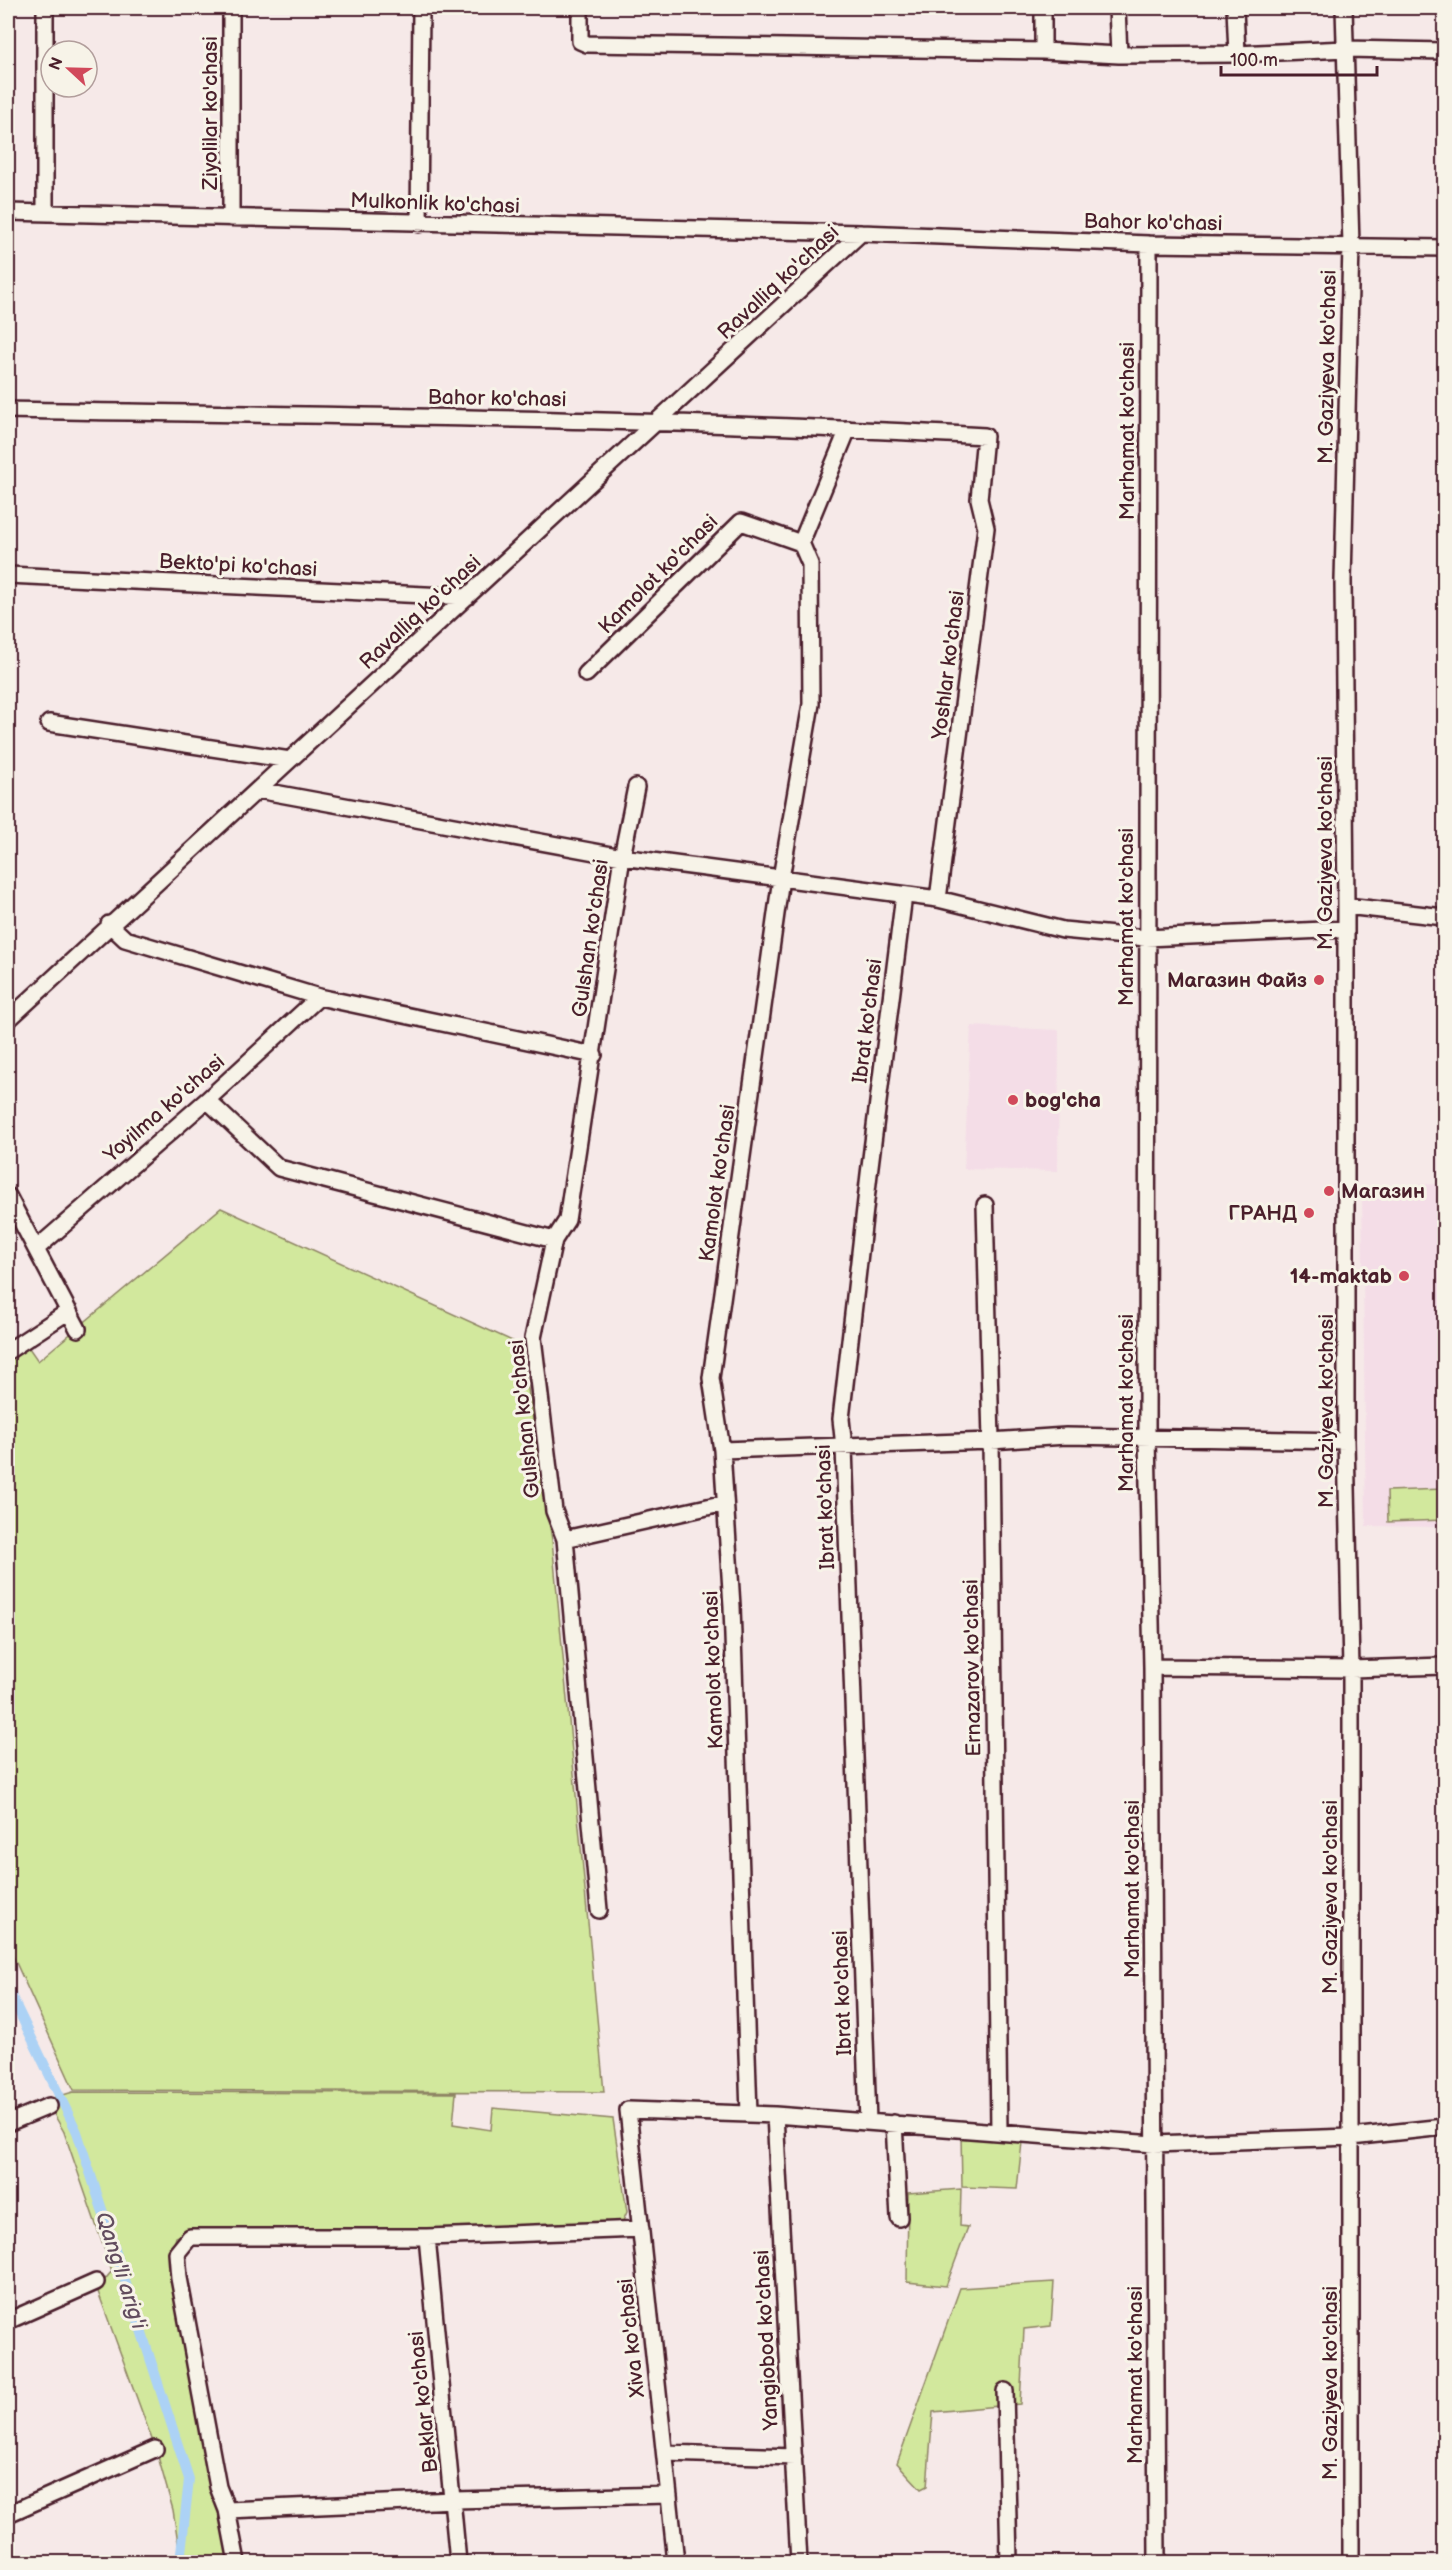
<svg xmlns="http://www.w3.org/2000/svg" width="1452" height="2570" font-family="'Balsamiq Sans',sans-serif">
<rect width="100%" height="100%" fill="#f6e9e8"/>
<filter id="ink" filterUnits="userSpaceOnUse"><feTurbulence type="fractalNoise" baseFrequency=".0167" numOctaves="2"/><feDisplacementMap in="SourceGraphic" scale="12" xChannelSelector="R" yChannelSelector="G"/><feConvolveMatrix kernelMatrix="1 2 1 2 8 2 1 2 1" color-interpolation-filters="sRGB"/></filter>
<g filter="url(#ink)">
<!-- built -->
<path fill="#f4dde7" d="M971,1026L1059,1030L1058,1171L964,1169Z
M1444,1184V1527L1366,1526L1362,1186Z"/>
<!-- green -->
<path fill="#d2e89d" stroke="#8e8464" stroke-width="1.5" d="M221,1208L521,1345L552,1540L604,2092L74,2090L8,1945V1358L27,1345L38,1361Z
M1444,1489V1520L1388,1522L1387,1491Z
M73,2092L456,2093L453,2124L491,2130L493,2108L613,2119L627,2212L623,2221L493,2230L191,2231L176,2237L169,2264L231,2562H181L173,2510L157,2453L97,2289L112,2271L64,2132L46,2100Z
M961,2135L1022,2142L1017,2189L962,2187Z
M961,2189L960,2226L968,2227L946,2286L907,2282L908,2193Z
M1054,2282L1051,2326L1024,2329L1020,2404L933,2412L927,2486L921,2489L897,2463L960,2288Z"/>
<g fill="none" stroke-linecap="round" stroke-linejoin="round">
<!-- canal -->
<path stroke="#acd2f5" stroke-width="10" d="M8,1989L77,2132L189,2479L180,2562"/>
<!-- minor casing -->
<g stroke="#4a1f2b" stroke-width="20">
<path id="minor" d="M45,8V213
M231,8V218
M580,8V41L587,44L1043,51L1119,55L1237,54L1346,49L1444,51
M1043,8V51
M1117,8L1119,55
M1235,8L1237,54
M1344,8L1351,245L1343,581L1346,906V1441L1351,1669V2562
M8,212L861,233L1149,244L1444,248
M419,224L421,8
M1149,244L1147,1438L1152,1667L1157,2562
M8,410C333,416 659,418 985,436L979,499L986,528L938,899
M801,543L848,429
M8,575L467,597
M586,674L741,522L801,543L810,564L811,704L781,878L711,1378L722,1450L732,1606L749,2114
M49,723L290,760
M258,790L622,857L938,899L1063,930L1146,938L1346,929
M1346,906L1444,917
M109,924L125,939L319,997L594,1055
M8,1020L861,233
M207,1100L279,1168L554,1240
M8,1196L78,1329
M985,1205L991,1441L999,2131
M36,1249L207,1100L319,997
M8,1351L69,1311
M722,1450L991,1441L1066,1436L1346,1441
M565,1539L725,1503
M1152,1667L1351,1669L1444,1666
M599,1910L565,1539L554,1511L533,1338L554,1240L567,1220L622,857L636,787
M775,2115L799,2562
M868,2122L844,1447L841,1419L869,1174L904,895
M8,2123L49,2106
M894,2123L899,2218
M427,2237L458,2562
M8,2321L96,2282
M1005,2391L1009,2562
M665,2453L794,2457
M227,2510L218,2487L179,2278L177,2253L190,2237H427L641,2229
M8,2514L155,2449
M237,2562L227,2510L454,2500L669,2495
M676,2562L628,2110L775,2115L1154,2144L1351,2137L1444,2127"/>
</g>
<!-- minor -->
<use href="#minor" stroke="#f7f3e8" stroke-width="15"/>
</g>
</g>
<!-- markers -->
<g fill="#d1495b" stroke="#f7f3e8" stroke-width="2">
<circle cx="1319" cy="980" r="6"/>
<circle cx="1013" cy="1100" r="6"/>
<circle cx="1329" cy="1191" r="6"/>
<circle cx="1309" cy="1213" r="6"/>
<circle cx="1404" cy="1276" r="6"/>
</g>
<g text-anchor="middle" stroke-width="6" stroke-linejoin="round" paint-order="stroke">
<!-- street labels -->
<g font-size="21" fill="#4a1f2b" stroke="#f7f3e8">
<text transform="translate(210 113) rotate(-90)" y="7">Ziyolilar ko'chasi</text>
<text transform="translate(435 203) rotate(2)" y="7">Mulkonlik ko'chasi</text>
<text transform="translate(1153 222) rotate(1)" y="7">Bahor ko'chasi</text>
<text transform="translate(778 282) rotate(-43)" y="7">Ravalliq ko'chasi</text>
<text transform="translate(1327 367) rotate(-89)" y="7">M. Gaziyeva ko'chasi</text>
<text transform="translate(497 398) rotate(1)" y="7">Bahor ko'chasi</text>
<text transform="translate(1127 431) rotate(-90)" y="7">Marhamat ko'chasi</text>
<text transform="translate(238 565) rotate(3)" y="7">Bekto'pi ko'chasi</text>
<text transform="translate(658 574) rotate(-45)" y="7">Kamolot ko'chasi</text>
<text transform="translate(420 612) rotate(-43)" y="7">Ravalliq ko'chasi</text>
<text transform="translate(948 665) rotate(-83)" y="7">Yoshlar ko'chasi</text>
<text transform="translate(1325 853) rotate(-90)" y="7">M. Gaziyeva ko'chasi</text>
<text transform="translate(1126 917) rotate(-90)" y="7">Marhamat ko'chasi</text>
<text transform="translate(590 938) rotate(-82)" y="7">Gulshan ko'chasi</text>
<text transform="translate(867 1021) rotate(-83)" y="7">Ibrat ko'chasi</text>
<text transform="translate(164 1108) rotate(-41)" y="7">Yoyilma ko'chasi</text>
<text transform="translate(717 1183) rotate(-82)" y="7">Kamolot ko'chasi</text>
<text transform="translate(1126 1403) rotate(-90)" y="7">Marhamat ko'chasi</text>
<text transform="translate(1326 1411) rotate(-90)" y="7">M. Gaziyeva ko'chasi</text>
<text transform="translate(524 1419) rotate(-96)" y="7">Gulshan ko'chasi</text>
<text transform="translate(825 1507) rotate(-92)" y="7">Ibrat ko'chasi</text>
<text transform="translate(972 1668) rotate(-91)" y="7">Ernazarov ko'chasi</text>
<text transform="translate(713 1670) rotate(-92)" y="7">Kamolot ko'chasi</text>
<text transform="translate(1132 1889) rotate(-90)" y="7">Marhamat ko'chasi</text>
<text transform="translate(1330 1897) rotate(-90)" y="7">M. Gaziyeva ko'chasi</text>
<text transform="translate(842 1993) rotate(-92)" y="7">Ibrat ko'chasi</text>
<text transform="translate(631 2338) rotate(-96)" y="7">Xiva ko'chasi</text>
<text transform="translate(766 2340) rotate(-93)" y="7">Yangiobod ko'chasi</text>
<text transform="translate(1135 2375) rotate(-90)" y="7">Marhamat ko'chasi</text>
<text transform="translate(1330 2383) rotate(-90)" y="7">M. Gaziyeva ko'chasi</text>
<text transform="translate(423 2402) rotate(-96)" y="7">Beklar ko'chasi</text>
</g>
<!-- poi labels -->
<g font-size="21" font-weight="bold" fill="#4a1f2b" stroke="#f7f3e8" text-anchor="end">
<text x="1307" y="987">Магазин Файз</text>
<text x="1025" y="1107" text-anchor="start">bog'cha</text>
<text x="1341" y="1198" text-anchor="start">Магазин</text>
<text x="1297" y="1220">ГРАНД</text>
<text x="1392" y="1283">14-maktab</text>
</g>
<!-- water labels -->
<g font-size="22" font-style="italic" fill="#624c5e" stroke="#f7f3e8">
<text transform="translate(122 2270) rotate(72)" y="8">Qang'li arig'i</text>
</g>
</g>
<!-- margin -->
<rect width="1452" height="2570" fill="none" stroke="#f7f3e8" stroke-width="30"/>
<rect x="15" y="15" width="1422" height="2540" fill="none" stroke="#4a1f2b" stroke-width="2" filter="url(#ink)"/>
<!-- north arrow -->
<g transform="translate(69 69) rotate(292)"><circle r="28" fill="#f7f3e8" stroke="#b29e9c" stroke-width="1.5"/>
<path d="M0-4.5L10 22L0 15L-10 22Z" fill="#d1495b"/>
<text y="-9" font-size="16" font-weight="bold" text-anchor="middle" fill="#4a1f2b">N</text>
</g>
<!-- scale -->
<path d="M1221 66v9h156v-9" fill="none" stroke="#4a1f2b" stroke-width="3"/>
<text x="1230" y="66" font-size="18" fill="#4a1f2b" stroke="#f7f3e8" stroke-width="4.5" paint-order="stroke">100 m</text>
</svg>
